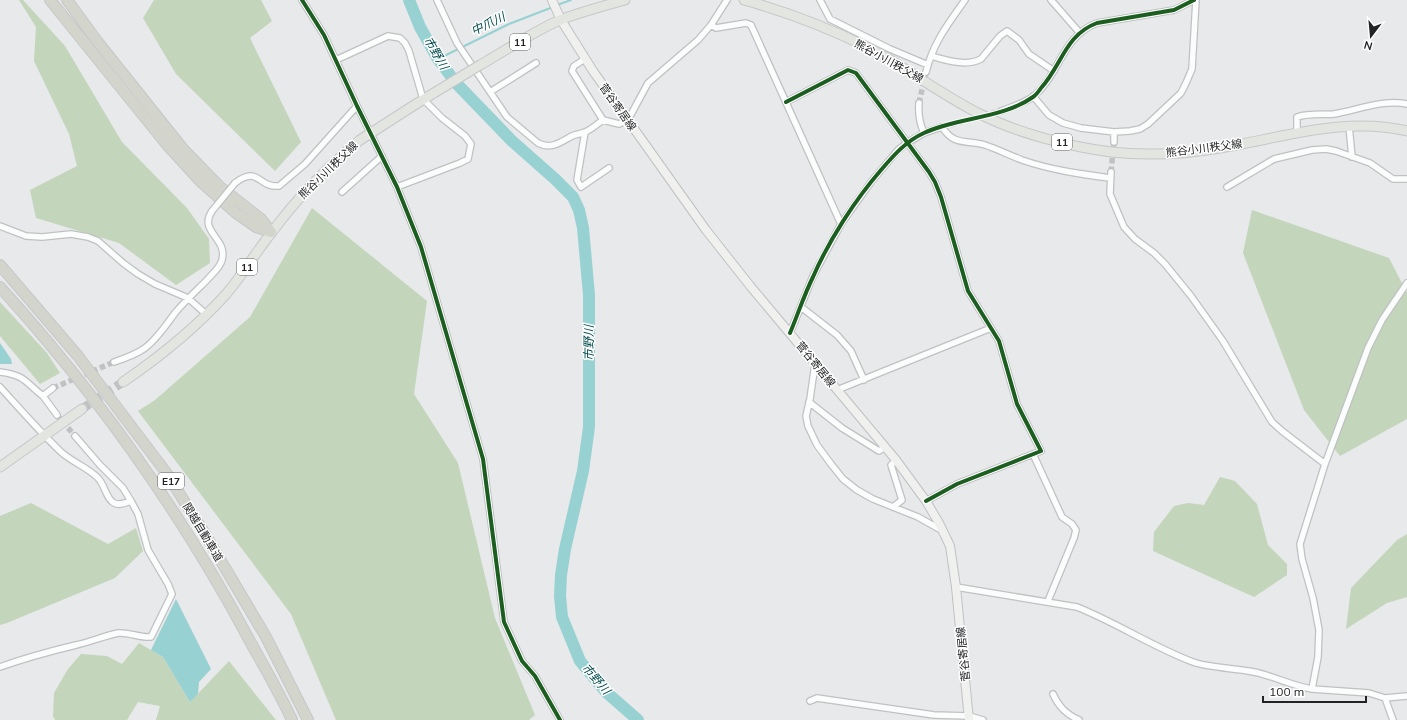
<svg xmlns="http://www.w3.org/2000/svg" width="1407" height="720" font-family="Mulish,'Noto Sans JP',sans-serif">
<rect width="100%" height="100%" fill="#e7e9eb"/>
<!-- green -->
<path fill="#c3d5ba" d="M19,0H23L65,46L122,142L187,208L209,239L210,263L176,285L119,243L36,218L30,190L77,166L69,134L34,61L36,27Z
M154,0H261L272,21L250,38L301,142L275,171L176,74L143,18Z
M312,208L427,301L414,394L458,463L495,618L535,715L529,720H336L291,614L138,411L155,400L250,317Z
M1252,210L1389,258L1407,293V419L1340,456L1304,410L1243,253Z
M0,302L47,353L60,373L40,384L0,336Z
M1220,477L1235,481L1257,504L1268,545L1287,564V575L1254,597L1153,551L1154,532L1174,506L1188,503L1204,505Z
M31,503L108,544L136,528L143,551L115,578L7,623L0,625V516Z
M1407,534V597L1387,603L1346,629L1351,588L1397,540Z
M139,643L163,657L190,702L229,661L276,720H156L160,706L138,702L127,720H55L53,716L54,693L68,669L81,654L107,656L122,664Z"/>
<!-- water -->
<path fill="#98d1d2" d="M0,343L11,359L12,364H0Z
M176,599L211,669L199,682L198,694L190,702L163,657L151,650Z"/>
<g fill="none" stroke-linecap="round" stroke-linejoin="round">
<!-- stream -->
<path stroke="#98d1d2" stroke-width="2" d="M557,5L571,0
M438,59L509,24L553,7"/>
<!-- river -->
<path stroke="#98d1d2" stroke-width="12" d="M409,0L420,27L438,59L456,83L512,141L555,179L573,197L579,210L583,228L589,295V427L583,471L565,549L561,575L560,596L562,617L580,661L606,692L638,720"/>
<!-- minor-tunnel -->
<path stroke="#c0c1c3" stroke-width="5.5" stroke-dasharray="5.5 3" stroke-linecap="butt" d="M919,103L926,72
M942,127L1001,111
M1111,172L1114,142
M53,388L114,362
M57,415L75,436"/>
<!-- primary-tunnel -->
<path stroke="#c0c1c3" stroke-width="9" stroke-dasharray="9 4.5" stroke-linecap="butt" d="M82,409L123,382"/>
<!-- minor casing -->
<g stroke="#bfc1c3" stroke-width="8">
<path id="minor" d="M302,0L324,35L357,106L397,187L421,247L483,459L504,622L522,661L535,676L560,720
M437,0L457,43L507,117L538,143C551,150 561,142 572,136C576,134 581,134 585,132C591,130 597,124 603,120L619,124L628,120L648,83L698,40L711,25L727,0
M820,0L830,19L890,49L928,65
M1051,0L1079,32
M711,25L716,28L746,23L751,25L841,224
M931,56C946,60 966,67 981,59L1000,36L1007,31L1019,40L1029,54L1054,71
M585,59L574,66L572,71L603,120
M336,60L388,36L400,38L405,43L409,51L423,99L442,118L465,136L471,144L468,159L460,163L397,187
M926,72C933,43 948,24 965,0
M490,92L536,63
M1033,96L1049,115L1063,123L1081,128L1114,132L1130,131L1140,129L1148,124L1181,93L1186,83L1192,69L1196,0
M786,102L848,70L856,73L929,172L935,182L941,197L968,291L999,341L1017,404L1041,451L957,484L926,501
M919,103C918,114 919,122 924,133
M1001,111C1011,107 1025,103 1034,96C1060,74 1062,36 1097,23L1174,10L1194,0
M1349,126L1352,157
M585,132L577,180L581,187L609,168
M1297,133V117C1309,113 1322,115 1334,114C1358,110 1383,99 1407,104
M1114,142V132
M1111,172L1110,194L1124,227L1135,239L1154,253L1165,264L1191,296L1223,341L1272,422L1282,431L1325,464
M235,183C259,165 258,188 279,186L305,164L357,106
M1227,187L1274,159L1312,150L1326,149L1336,151L1370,163L1393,179H1407
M342,192L382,156
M0,226L26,236L42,237L71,234L88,237L98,241L123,263L138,274L155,284L188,298L207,315
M801,307L837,335L851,351L864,380
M790,333L813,276L841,224L871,182L898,150L907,143L924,133L942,127C955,147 966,139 985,145C997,149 1009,155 1022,160C1051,170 1080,174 1110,178
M114,362C123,359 137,354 145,348C157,339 166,325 175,313C185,301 196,291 207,280C212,274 220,268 222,260C228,238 198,232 212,211
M815,364L810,399L806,416L808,426L817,445L831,464L843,479L857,490L873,499L918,517L943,531
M0,372C25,375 25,382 43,396L53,388
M0,387C20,409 39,431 61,452C72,462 87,467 98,478C105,485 106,499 114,503C120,506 125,503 131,501
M837,390L991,328
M43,396L57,415
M809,402L842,428L879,451L885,447
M1033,454L1062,517L1072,524L1076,530L1074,538L1048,601
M893,507L902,500L891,465L896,460
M956,587L1077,607C1117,623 1153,647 1193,662C1210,668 1236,668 1254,672C1274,676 1292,686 1312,689L1369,693L1385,698L1407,696
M0,667C25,658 51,651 76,645C90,642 104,636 118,633C129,632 140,638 151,637L172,594L168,584L148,550L138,514L131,501L123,488L100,465L75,436
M1312,689L1318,657L1319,630L1313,598L1302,559L1300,544L1325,464L1368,348L1382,320L1407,283
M1053,694C1059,707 1066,714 1079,720
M1385,698L1393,720
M810,701L817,698L934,715L969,716L983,720"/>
</g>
<!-- secondary casing -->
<g stroke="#bfc1c3" stroke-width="10">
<path id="secondary" d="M552,0L561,20L593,71L706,230L751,287L896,460L926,501L939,523L950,546L956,587L969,720"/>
</g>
<!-- primary casing -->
<g stroke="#c6c7c8" stroke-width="11">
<path id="primary" d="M744,0C787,12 829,28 869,48C907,68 942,95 980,114C1017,133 1071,147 1111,152C1147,156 1184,154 1220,148C1281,138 1345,116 1407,131
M480,65C505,51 534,31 560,20C581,12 603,6 625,0
M416,104L429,96
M123,382C161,356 196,328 227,293C243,274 256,252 272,232C298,197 327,167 360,140
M0,467L82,409"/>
</g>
<!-- motorway casing -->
<g stroke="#c6c7c8" stroke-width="12">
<path id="motorway" d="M50,0L168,146L200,181L236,213L256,227L271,232
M67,0L97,41L184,150L220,187L261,219L271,232
M0,265L78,356L165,471L205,534L266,637L308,720
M0,287C99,396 183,515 252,645C266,670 280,694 292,720"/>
</g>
<!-- minor -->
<use href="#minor" stroke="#fbfcfc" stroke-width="5.5"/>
<!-- secondary -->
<use href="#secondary" stroke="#f0f0ee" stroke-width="8"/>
<!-- primary -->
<use href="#primary" stroke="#e3e5e0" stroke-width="9"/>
<!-- motorway -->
<use href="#motorway" stroke="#d3d5cd" stroke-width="10"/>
<!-- minor-bridge casing -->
<g stroke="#bfc1c3" stroke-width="8" stroke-linecap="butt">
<path id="minor-bridge" d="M212,211L235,183"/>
</g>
<!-- primary-bridge casing -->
<g stroke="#c6c7c8" stroke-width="11" stroke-linecap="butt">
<path id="primary-bridge" d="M429,96L480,65
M360,140L416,104"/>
</g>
<!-- minor-bridge -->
<use href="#minor-bridge" stroke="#fbfcfc" stroke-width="5.5"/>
<!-- primary-bridge -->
<use href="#primary-bridge" stroke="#e3e5e0" stroke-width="9"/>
<!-- cycleway casing -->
<g stroke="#fff" stroke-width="6">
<path id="cycleway" d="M302,0L324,35L357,106L397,187L421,247L483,459L504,622L522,661L535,676L560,720
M786,102L848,70L856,73L929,172L935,182L941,197L968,291L999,341L1017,404L1041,451L957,484L926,501
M790,333C798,314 804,295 813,277C829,240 855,200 881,170C894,155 906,141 924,133C958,117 1002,119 1033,97C1036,95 1039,91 1041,88C1062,65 1065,35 1097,23L1174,10L1194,0"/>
</g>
<!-- cycleway -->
<use href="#cycleway" stroke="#1b5e20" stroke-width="4"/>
</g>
<g text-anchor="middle" stroke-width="3" stroke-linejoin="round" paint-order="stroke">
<!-- shield labels -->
<g fill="#fff" stroke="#646566" stroke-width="1">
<rect x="510" y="34" width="20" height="16" rx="3"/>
<rect x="1052" y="134" width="20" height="16" rx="3"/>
<rect x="237" y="259" width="20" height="16" rx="3"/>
<rect x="158" y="473" width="26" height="16" rx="3"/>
</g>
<g font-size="10" font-weight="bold" fill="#222325">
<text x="520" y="46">11</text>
<text x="1062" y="146">11</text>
<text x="247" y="271">11</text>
<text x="171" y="485">E17</text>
</g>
<!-- street labels -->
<g font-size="11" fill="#222325" stroke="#fff">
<text transform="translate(889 61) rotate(29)" y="4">熊谷小川秩父線</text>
<text transform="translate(618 107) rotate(55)" y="4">菅谷寄居線</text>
<text transform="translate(1204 148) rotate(-7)" y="4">熊谷小川秩父線</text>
<text transform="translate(328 170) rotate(-44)" y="4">熊谷小川秩父線</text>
<text transform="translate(816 364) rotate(51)" y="4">菅谷寄居線</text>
<text transform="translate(203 532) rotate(59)" y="4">関越自動車道</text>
<text transform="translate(963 654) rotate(-96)" y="4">菅谷寄居線</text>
</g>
<!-- water labels -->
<g font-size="12" font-style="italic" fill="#004d4d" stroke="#fff">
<text transform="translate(488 24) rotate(-26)" y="4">中爪川</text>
<text transform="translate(436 53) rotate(60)" y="4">市野川</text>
<text transform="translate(589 343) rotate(-90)" y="4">市野川</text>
<text transform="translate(596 679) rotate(49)" y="4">市野川</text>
</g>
</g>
<!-- north arrow -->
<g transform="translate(1371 36) rotate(196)" stroke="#ffffff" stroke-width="3" paint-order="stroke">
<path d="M0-3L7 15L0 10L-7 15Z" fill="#222325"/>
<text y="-6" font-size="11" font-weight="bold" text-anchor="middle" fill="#222325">N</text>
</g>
<!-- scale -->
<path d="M1263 696v6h103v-6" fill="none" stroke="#222325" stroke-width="2"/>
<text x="1269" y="696" font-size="12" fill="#222325" stroke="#ffffff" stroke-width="3" paint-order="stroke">100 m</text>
</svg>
